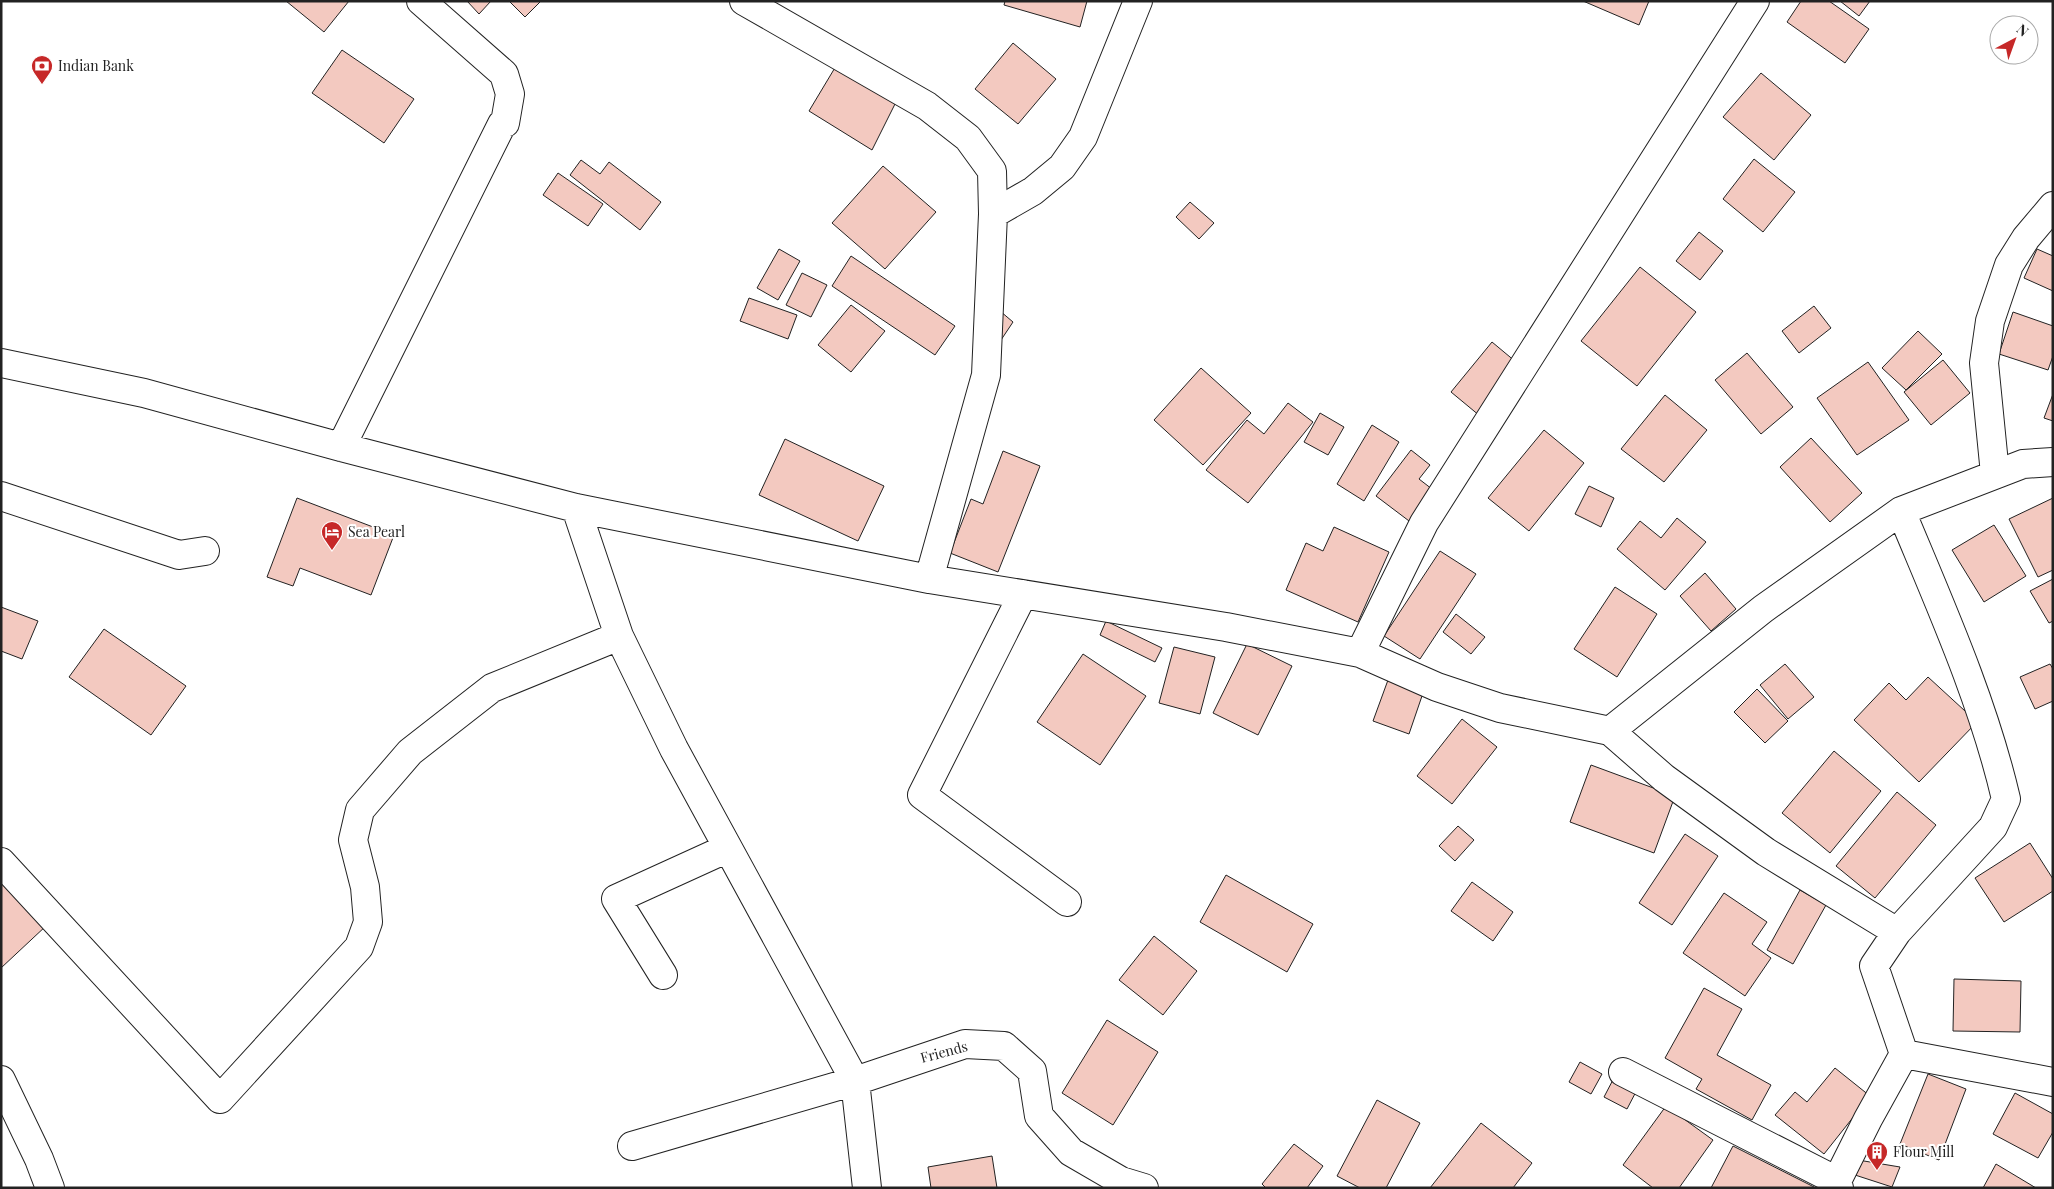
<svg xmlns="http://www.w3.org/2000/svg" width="2054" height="1189" font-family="'Playfair Display',serif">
<rect width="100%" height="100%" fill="#fff"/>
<!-- building -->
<path fill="#f3c9c0" stroke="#222" d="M286,1H349L324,32Z
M467,1H491L479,14Z
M509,1H541L525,17Z
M1005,1H1087L1080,27L1004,5Z
M1583,1H1649L1639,25Z
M1801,1H1829L1869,29L1845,63L1787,22Z
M1840,1H1870L1859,16Z
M1013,43L1056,79L1018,124L975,89Z
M342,50L414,99L384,143L312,93Z
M836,66L898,98L872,150L809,111Z
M1761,73L1811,115L1774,160L1723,117Z
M1754,159L1795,192L1763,232L1723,199Z
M581,160L600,174L609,162L661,202L640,230L570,175Z
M883,166L936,212L885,269L832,223Z
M558,173L603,204L588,226L543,195Z
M1190,202L1214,223L1199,239L1176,217Z
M1699,232L1723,251L1700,280L1676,261Z
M779,249L800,261L778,300L757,288Z
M2037,249L2053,256V291L2024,278Z
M851,256L955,326L935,355L832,286Z
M1640,267L1696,312L1637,386L1581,341Z
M802,273L827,285L811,317L786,305Z
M749,298L797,315L788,339L740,321Z
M851,305L885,331L851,372L818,345Z
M1814,306L1831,328L1799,353L1782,331Z
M1000,311L1013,322L1001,340Z
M2013,312L2053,326V356L2048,370L1999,354Z
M1918,331L1942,354L1906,390L1882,368Z
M1492,342L1522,367L1480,416L1451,392Z
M1747,353L1793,407L1761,434L1715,380Z
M1943,360L1970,393L1931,425L1904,392Z
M1868,362L1909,420L1857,455L1817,398Z
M1201,368L1251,413L1203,465L1154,420Z
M2053,394V421L2044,418Z
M1665,395L1707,430L1664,482L1621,449Z
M1288,403L1313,422L1248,503L1206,470L1247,420L1264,434Z
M1320,413L1344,427L1328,455L1304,442Z
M1372,425L1399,442L1364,501L1337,484Z
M1544,430L1584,463L1529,531L1488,498Z
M1811,438L1862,493L1830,522L1780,467Z
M785,439L884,486L858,541L759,495Z
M1411,450L1430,465L1419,479L1441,496L1417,527L1376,496Z
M1003,451L1040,466L998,572L950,553L971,499L983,504Z
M1589,486L1614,498L1601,527L1575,514Z
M297,498L394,535L371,595L300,568L293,586L267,577Z
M2053,498V570L2038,577L2009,519Z
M1677,518L1706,542L1665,590L1617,549L1640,521L1661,538Z
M1994,525L2026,576L1984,602L1952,550Z
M1334,527L1389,552L1358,622L1286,590L1306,543L1323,551Z
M1440,551L1476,574L1420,659L1384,636Z
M1705,573L1736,609L1711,631L1680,596Z
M2053,579V621L2049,623L2030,591Z
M1615,587L1657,614L1617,677L1574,649Z
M1,607L38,621L22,659L1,651Z
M1456,614L1485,637L1471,654L1443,632Z
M1106,621L1162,648L1155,662L1100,635Z
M104,629L186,686L151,735L69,677Z
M1247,644L1292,666L1258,735L1213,713Z
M1174,647L1215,657L1200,714L1159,703Z
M1083,654L1146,696L1100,765L1037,722Z
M1785,664L1814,697L1788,719L1760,685Z
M2050,664L2053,669V701L2035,709L2020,677Z
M1928,677L1977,722L1919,782L1854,720L1889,683L1906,700Z
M1388,680L1423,693L1409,734L1373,721Z
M1757,689L1788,721L1765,743L1734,712Z
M1462,719L1497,747L1452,804L1417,776Z
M1834,751L1881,791L1830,853L1782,813Z
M1591,765L1675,796L1654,853L1570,822Z
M1897,792L1936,825L1875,898L1836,866Z
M1458,826L1474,840L1455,861L1439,846Z
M1685,834L1718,856L1672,925L1639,903Z
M2030,843L2053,879V891L2004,922L1975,878Z
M1,875L47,925L1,968Z
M1226,875L1313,924L1287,972L1200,922Z
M1472,882L1513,912L1493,941L1451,911Z
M1800,890L1826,905L1793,964L1767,950Z
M1724,893L1767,922L1752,944L1771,958L1745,996L1683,953Z
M1154,936L1197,971L1163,1015L1119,980Z
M1954,979L2021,981L2020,1032L1953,1031Z
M1704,988L1742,1009L1717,1055L1771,1085L1752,1120L1696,1089L1702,1079L1665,1058Z
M1107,1020L1158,1052L1113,1125L1062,1093Z
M1580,1062L1602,1074L1591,1094L1569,1082Z
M1835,1068L1870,1096L1824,1154L1775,1115L1795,1092L1807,1102Z
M1616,1074L1639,1086L1627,1109L1604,1097Z
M1928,1074L1966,1089L1939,1160L1900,1144Z
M2015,1093L2053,1114V1132L2038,1158L1993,1134Z
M1377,1100L1420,1123L1386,1188H1360L1337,1176Z
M1666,1106L1713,1140L1679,1188H1653L1623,1165Z
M1481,1123L1532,1163L1513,1188H1430Z
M1294,1144L1323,1166L1307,1188H1266L1262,1184Z
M1733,1146L1814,1187V1188H1711Z
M992,1156L997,1188H931L928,1167Z
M1858,1160L1900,1167L1892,1187L1855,1175Z
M1996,1164L2036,1188H1983Z"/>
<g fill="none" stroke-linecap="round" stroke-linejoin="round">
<!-- street casing -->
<g stroke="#222" stroke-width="30">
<path id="street" d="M744,1L927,106L968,138L992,171L993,214L986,375L929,579
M993,214L1033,191L1062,167L1083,137L1138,1
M1,363L144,393L341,447L576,508L929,579L1226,627L1360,653L1437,687L1500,708L1610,731L1664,778L1766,852L1897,932L1874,966L1904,1054L1868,1119L1837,1181L1839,1188
M341,447L502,124L505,123L510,94L504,74L421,1
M1995,474L1984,363L1990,321L2009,265L2026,238L2053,206
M1,496L179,555L205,551
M576,508L619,636L674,749L855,1081L867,1188
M1023,594L922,795L1067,902
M1360,653L1424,523L1755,1
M1610,731L1763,609L1901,511L2023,464L2053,462
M1,862L220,1099L359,947L368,922L365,887L353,840L360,810L410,752L492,688L619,636
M1897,932L1993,827L2006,799C1983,700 1940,605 1901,511
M663,975L616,899L728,848
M1904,1054L2053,1082
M1623,1072L1837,1181
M1,1080L39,1159L50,1188
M632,1146L855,1081L965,1044L1004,1046L1032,1071L1039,1116L1071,1152L1121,1181L1144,1188"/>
</g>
<!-- street -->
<use href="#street" stroke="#fff" stroke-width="28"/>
</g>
<!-- icons -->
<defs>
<g id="bank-pin" transform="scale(1.125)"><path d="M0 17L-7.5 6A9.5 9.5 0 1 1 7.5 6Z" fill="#c62828" stroke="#fff"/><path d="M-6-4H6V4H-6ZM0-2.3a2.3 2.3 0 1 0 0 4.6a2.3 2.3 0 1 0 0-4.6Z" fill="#fff"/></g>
<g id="hotel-pin" transform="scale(1.125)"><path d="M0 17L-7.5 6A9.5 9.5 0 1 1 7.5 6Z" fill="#c62828" stroke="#fff"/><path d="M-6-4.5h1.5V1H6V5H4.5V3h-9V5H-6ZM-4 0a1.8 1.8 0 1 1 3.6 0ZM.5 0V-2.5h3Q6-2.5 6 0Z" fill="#fff"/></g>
<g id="building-pin" transform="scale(1.125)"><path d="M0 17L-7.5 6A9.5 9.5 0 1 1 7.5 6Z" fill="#c62828" stroke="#fff"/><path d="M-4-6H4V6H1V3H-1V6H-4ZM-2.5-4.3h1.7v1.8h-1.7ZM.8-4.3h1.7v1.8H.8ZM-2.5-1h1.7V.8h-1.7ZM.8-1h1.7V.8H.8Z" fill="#fff"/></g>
</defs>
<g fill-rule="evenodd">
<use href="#bank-pin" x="42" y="66"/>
<use href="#hotel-pin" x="332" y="532"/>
<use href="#building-pin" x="1877" y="1152"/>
</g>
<g text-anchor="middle" stroke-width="4" stroke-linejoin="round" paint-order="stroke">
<!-- poi labels -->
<g font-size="14" fill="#222" stroke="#fff" text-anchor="start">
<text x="58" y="71">Indian Bank</text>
<text x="348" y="537">Sea Pearl</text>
<text x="1893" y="1157">Flour Mill</text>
</g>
<!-- street labels -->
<g font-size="14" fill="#222" stroke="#fff">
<text transform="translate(944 1052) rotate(-15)" y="5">Friends</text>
</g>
</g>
<!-- border -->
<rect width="2054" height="1189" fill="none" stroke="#222222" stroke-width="5"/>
<!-- north arrow -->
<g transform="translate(2014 40) rotate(41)"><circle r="24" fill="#ffffff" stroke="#a7a7a7"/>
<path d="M0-4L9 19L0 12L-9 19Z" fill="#c62828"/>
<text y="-8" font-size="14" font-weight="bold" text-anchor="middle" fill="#222222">N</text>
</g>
</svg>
